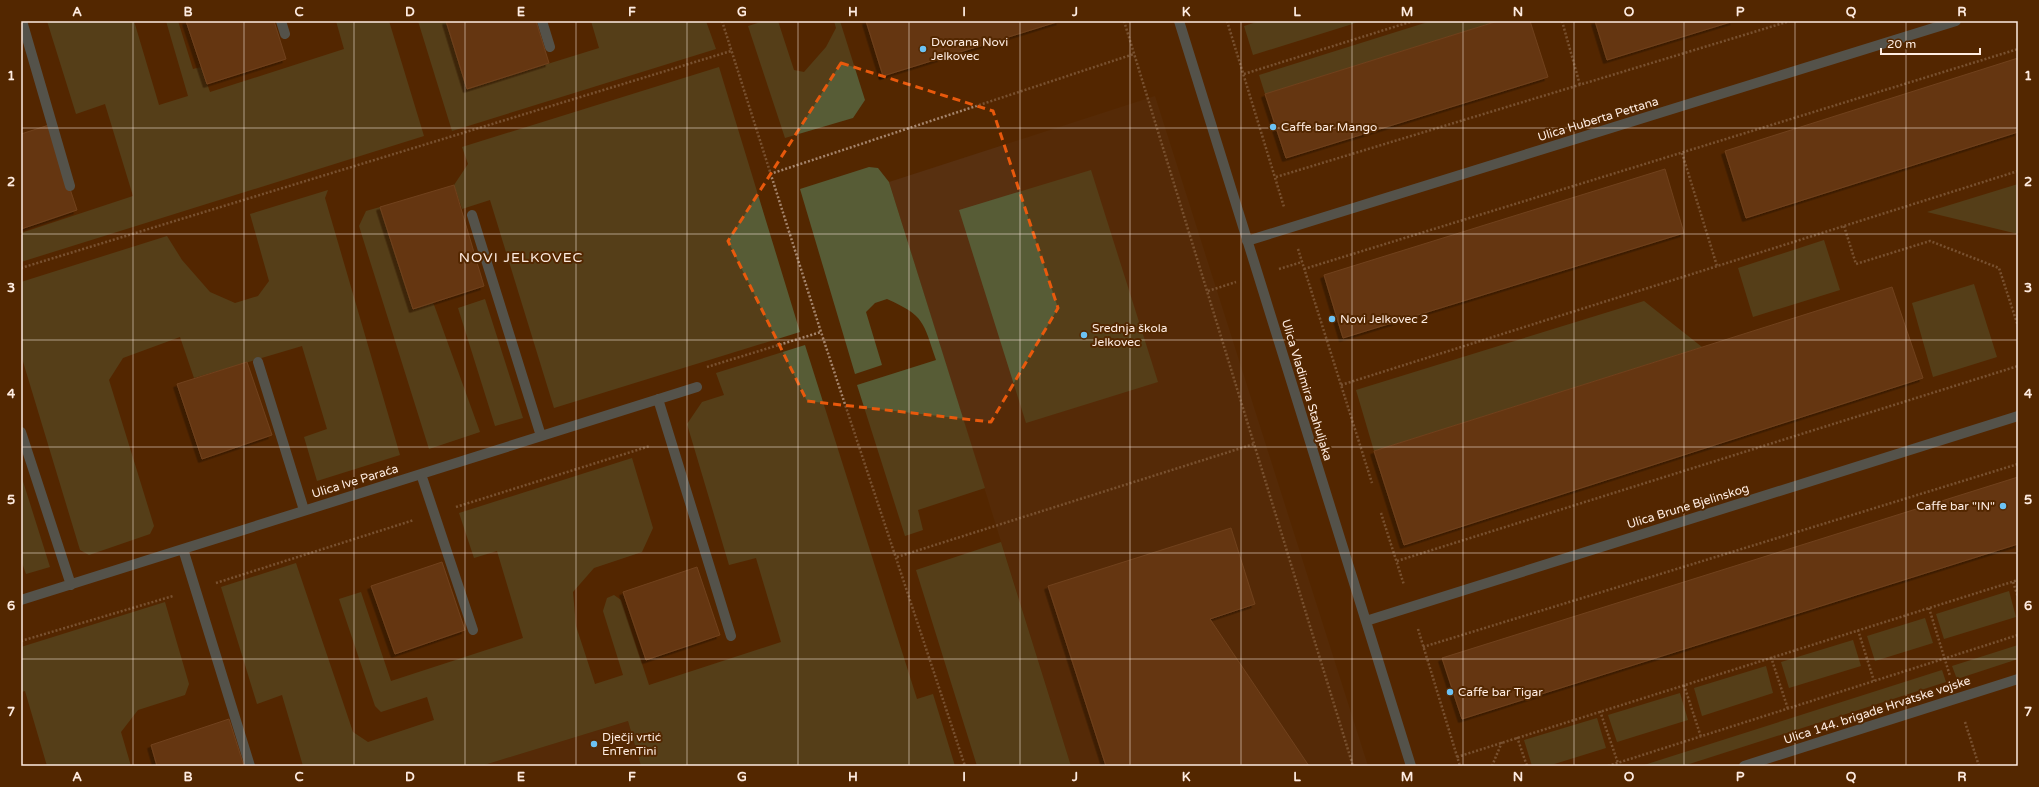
<svg xmlns="http://www.w3.org/2000/svg" width="2039" height="787" font-family="'Varela Round',sans-serif">
<defs>
<filter id="shadow"><feDropShadow dx="-3.5" dy="3.5" stdDeviation="0" flood-color="#0009"/></filter>
</defs>
<rect width="100%" height="100%" fill="#532700"/>
<!-- built -->
<path fill="#583010" d="M1155,96L1368,766H1071L889,182Z
M628,721L641,766H481Z"/>
<!-- green -->
<path fill="#575c36" d="M47,21H134L159,105L188,96L166,21H178L193,69L201,67L210,92L344,49L336,21H389L424,136L21,262V233L133,196L105,104L76,114Z
M418,21H446L467,89L599,48L591,21H706L716,49L452,131Z
M764,21H778L794,70L804,72L826,47L836,28L834,21H840L865,100L853,118L785,138L748,26Z
M1260,21H1362L1253,55L1244,26Z
M1431,21H1498L1265,94L1259,75Z
M719,67L800,332L554,408L490,200L462,209L454,185L468,164L462,147Z
M869,167L878,168L889,182L985,488L918,510L923,530L905,536L857,385L936,360C923,322 925,316 887,299L875,303L866,312L882,365L855,374L800,189Z
M1091,170L1158,382L1026,423L959,210Z
M2018,184V234L1927,212Z
M328,190L325,198L400,455L317,481L304,437L327,429L302,346L194,378L180,337L123,358L109,380L154,526L150,534L89,555L80,550L21,355V282L167,236L182,260L210,292L235,303L258,296L269,281L250,214Z
M380,207L433,302L480,432L429,449L359,226L366,211Z
M1824,240L1840,290L1753,317L1738,268Z
M1974,284L1997,357L1933,377L1912,303Z
M485,299L523,418L495,426L458,308Z
M1644,301L1702,347L1374,451L1356,390Z
M805,345L917,699L933,694L955,766H641L628,721L481,766H303L282,695L257,704L221,587L296,563L353,732L368,742L434,720L427,697L381,712L375,706L339,599L361,592L391,681L523,638L497,551L474,558L459,513L632,458L653,528L642,552L594,568L573,592L576,626L595,684L623,675L603,611L607,598L614,595L621,600L649,685L781,642L756,558L729,565L687,424L702,402L724,395L716,373Z
M21,475L50,567L26,574L21,560Z
M1001,542L1071,766H977L916,570Z
M2009,591L2016,617L1944,639L1936,614Z
M165,602L189,684L185,695L138,710L121,732L131,766H47L25,691L21,692V647Z
M1925,618L1933,643L1875,661L1867,636Z
M1853,640L1861,666L1789,688L1781,662Z
M2018,645V659L1957,679L1952,666Z
M1766,666L1773,693L1702,716L1694,688Z
M1942,670L1946,682L1683,766H1641Z
M1680,693L1688,720L1617,742L1608,715Z
M1597,718L1606,748L1548,766H1532L1524,740Z"/>
<!-- building -->
<path fill="#7a4b28" stroke="#93623f" filter="url(#shadow)" d="M186,21H274L286,59L207,84Z
M446,21H536L549,63L467,89Z
M866,21H1060L883,76Z
M1498,21H1530L1548,77L1286,158L1265,94Z
M1595,21H1734L1607,60Z
M2018,58V132L1746,218L1725,151Z
M49,125L77,210L21,229V134Z
M1665,169L1684,233L1343,338L1324,275Z
M454,185L484,286L413,309L380,207Z
M1892,287L1923,378L1404,545L1374,451Z
M247,362L272,435L202,459L177,384Z
M2018,477V544L1462,719L1442,658Z
M1231,528L1255,604L1210,619L1309,766H1106L1048,586Z
M442,562L465,630L395,654L371,586Z
M697,567L720,635L646,660L623,592Z
M229,719L244,766H157L151,745Z"/>
<g fill="none" stroke-linecap="round" stroke-linejoin="round">
<!-- path -->
<path stroke="#a5856c" stroke-width="2.5" stroke-dasharray="2 2" stroke-linecap="butt" d="M722,21L821,332L965,766
M1124,21L1353,766
M1227,21L1284,207
M1562,21L1580,85
M1244,74L1413,21
M1682,153L1717,266
M770,174L1134,54
M1276,177L1790,21
M1844,226L1856,264L1930,241L1999,268L2018,326
M1298,249L1372,483
M21,268L731,51
M1279,269L1302,262
M1304,269L2018,49
M1208,291L1236,282
M707,367L821,332
M1341,385L2018,171
M456,507L650,446
M1381,513L1404,585
M897,557L1254,444
M1397,561L2018,366
M2013,582L2018,597
M216,583L414,520
M1929,608L1950,676
M1418,629L1460,766
M1858,630L1874,681
M21,641L173,596
M1423,647L2018,464
M1771,657L1788,709
M1684,685L1701,737
M1600,711L1618,763
M1965,722L1979,766
M1517,737L1527,766
M1457,757L2018,580
M1492,766L1502,742
M1608,766L2018,635"/>
<!-- minor -->
<path stroke="#5687a4" stroke-width="10" d="M22,21L70,186
M281,21L285,34
M542,21L550,47
M1179,21L1411,766
M472,215L541,436
M1247,241L1956,21
M258,362L304,510
M658,399L731,636
M21,432L71,585
M421,474L473,630
M183,549L250,766
M21,600L697,387
M1366,621L2018,416
M1744,766L2018,679"/>
</g>
<!-- marked area -->
<path d="M0 0H2039V787H0ZM841,63L993,111L1058,308L991,422L807,401L728,241Z" fill="#532700" fill-opacity=".55" fill-rule="evenodd"/>
<path fill="none" stroke="#e8590c" stroke-width="3" stroke-dasharray="8 5" stroke-linejoin="round" d="M841,63L993,111L1058,308L991,422L807,401L728,241Z"/>
<!-- grid -->
<path fill="none" stroke="#feece1" stroke-width="1" stroke-opacity="0.55" d="M133,21V766M244,21V766M354,21V766M465,21V766M576,21V766M687,21V766M798,21V766M909,21V766M1020,21V766M1130,21V766M1241,21V766M1352,21V766M1463,21V766M1574,21V766M1684,21V766M1795,21V766M1906,21V766M21,128H2018M21,234H2018M21,340H2018M21,447H2018M21,553H2018M21,659H2018"/>
<!-- markers -->
<g fill="#6cc2f3" stroke="#532700" stroke-width="1.5">
<circle cx="923" cy="49" r="4"/>
<circle cx="1273" cy="127" r="4"/>
<circle cx="1332" cy="319" r="4"/>
<circle cx="1084" cy="335" r="4"/>
<circle cx="2003" cy="506" r="4"/>
<circle cx="1450" cy="692" r="4"/>
<circle cx="594" cy="744" r="4"/>
</g>
<g text-anchor="middle" stroke-width="4" stroke-linejoin="round" paint-order="stroke">
<!-- poi labels -->
<g font-size="12" fill="#feece1" stroke="#532700" text-anchor="start">
<text x="931" y="46">Dvorana Novi<tspan x="931" dy="14">Jelkovec</tspan></text>
<text x="1281" y="131">Caffe bar Mango</text>
<text x="1340" y="323">Novi Jelkovec 2</text>
<text x="1092" y="332">Srednja škola<tspan x="1092" dy="14">Jelkovec</tspan></text>
<text x="1995" y="510" text-anchor="end">Caffe bar "IN"</text>
<text x="1458" y="696">Caffe bar Tigar</text>
<text x="602" y="741">Dječji vrtić<tspan x="602" dy="14">EnTenTini</tspan></text>
</g>
<!-- street labels -->
<g font-size="12" fill="#feece1" stroke="#532700">
<text transform="translate(1598 119) rotate(-17)" y="4">Ulica Huberta Pettana</text>
<text transform="translate(1307 390) rotate(73)" y="4">Ulica Vladimira Stahuljaka</text>
<text transform="translate(355 481) rotate(-17)" y="4">Ulica Ive Paraća</text>
<text transform="translate(1688 506) rotate(-17)" y="4">Ulica Brune Bjelinskog</text>
<text transform="translate(1877 710) rotate(-18)" y="4">Ulica 144. brigade Hrvatske vojske</text>
</g>
<!-- quarter labels -->
<g font-size="14" letter-spacing="1" fill="#feece1" stroke="#532700">
<text x="521" y="262">NOVI JELKOVEC</text>
</g>
</g>
<!-- border -->
<rect width="2039" height="787" fill="none" stroke="#532700" stroke-width="44"/>
<!-- scale -->
<path d="M1881 48v6h99v-6" fill="none" stroke="#feece1" stroke-width="2"/>
<text x="1887" y="48" font-size="12" fill="#feece1" stroke="#532700" stroke-width="3" paint-order="stroke">20 m</text>
<rect x="22" y="22" width="1995" height="743" fill="none" stroke="#feece1" stroke-width="1.5"/>
<g font-size="13" text-anchor="middle" font-weight="bold" fill="#feece1">
<text x="77" y="16">A</text>
<text x="188" y="16">B</text>
<text x="299" y="16">C</text>
<text x="410" y="16">D</text>
<text x="521" y="16">E</text>
<text x="632" y="16">F</text>
<text x="742" y="16">G</text>
<text x="853" y="16">H</text>
<text x="964" y="16">I</text>
<text x="1075" y="16">J</text>
<text x="1186" y="16">K</text>
<text x="1297" y="16">L</text>
<text x="1407" y="16">M</text>
<text x="1518" y="16">N</text>
<text x="1629" y="16">O</text>
<text x="1740" y="16">P</text>
<text x="1851" y="16">Q</text>
<text x="1962" y="16">R</text>
<text x="11" y="80">1</text>
<text x="2028" y="80">1</text>
<text x="11" y="186">2</text>
<text x="2028" y="186">2</text>
<text x="11" y="292">3</text>
<text x="2028" y="292">3</text>
<text x="11" y="398">4</text>
<text x="2028" y="398">4</text>
<text x="11" y="504">5</text>
<text x="2028" y="504">5</text>
<text x="11" y="610">6</text>
<text x="2028" y="610">6</text>
<text x="11" y="716">7</text>
<text x="2028" y="716">7</text>
<text x="77" y="781">A</text>
<text x="188" y="781">B</text>
<text x="299" y="781">C</text>
<text x="410" y="781">D</text>
<text x="521" y="781">E</text>
<text x="632" y="781">F</text>
<text x="742" y="781">G</text>
<text x="853" y="781">H</text>
<text x="964" y="781">I</text>
<text x="1075" y="781">J</text>
<text x="1186" y="781">K</text>
<text x="1297" y="781">L</text>
<text x="1407" y="781">M</text>
<text x="1518" y="781">N</text>
<text x="1629" y="781">O</text>
<text x="1740" y="781">P</text>
<text x="1851" y="781">Q</text>
<text x="1962" y="781">R</text>
</g>
</svg>
